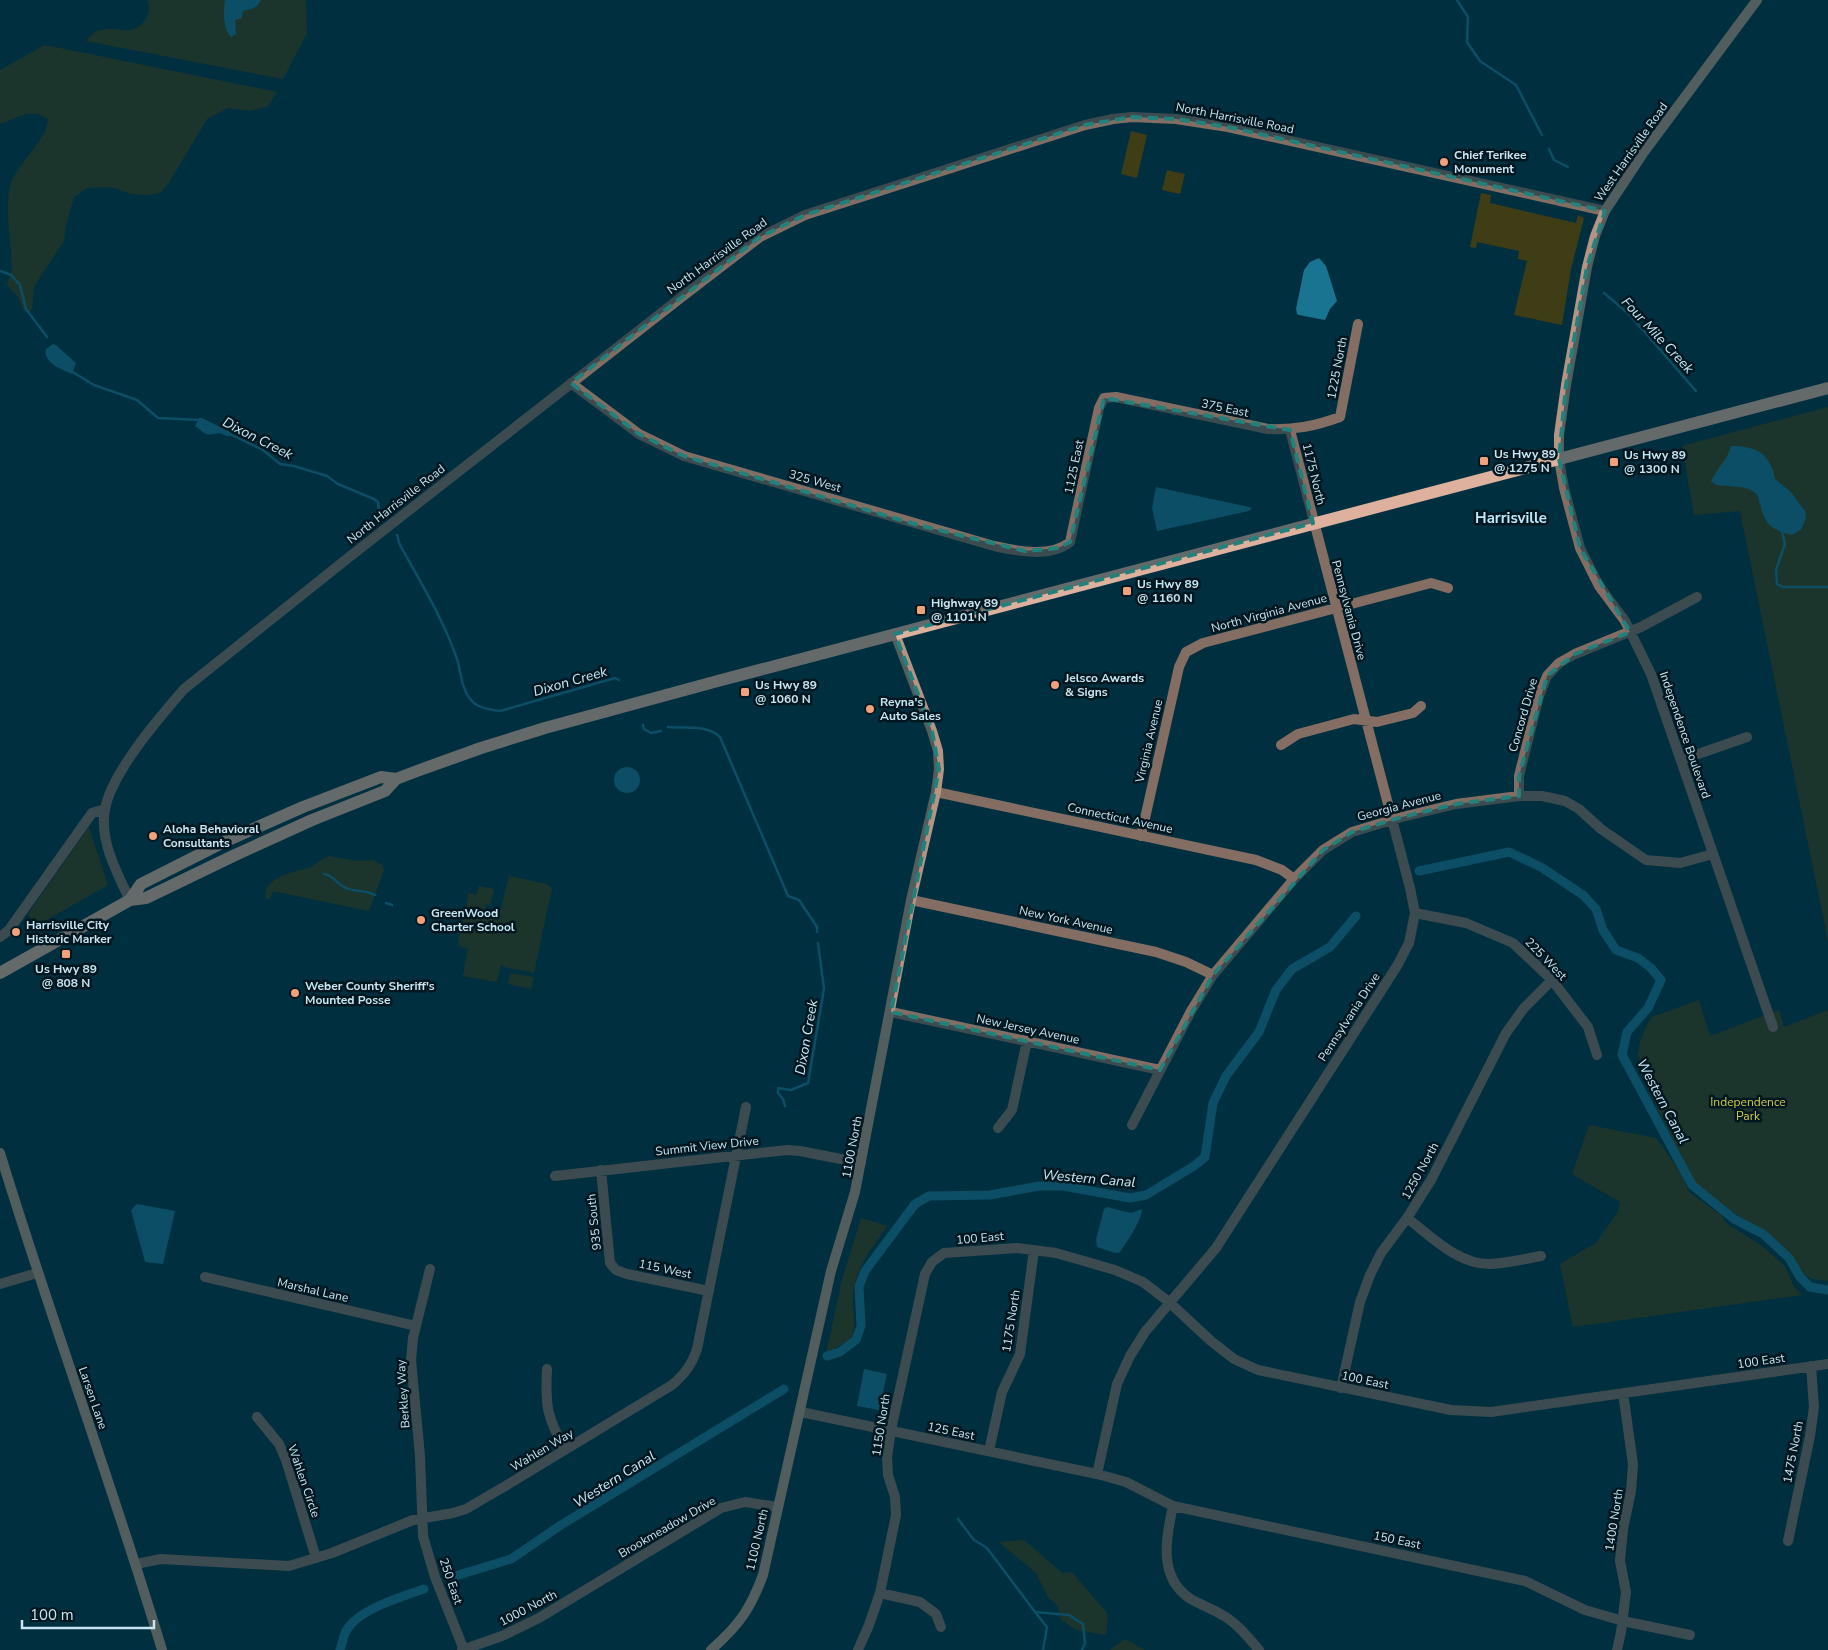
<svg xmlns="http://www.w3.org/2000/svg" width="1828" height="1650" font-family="'Nunito Sans',sans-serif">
<rect width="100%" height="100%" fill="#003040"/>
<!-- green -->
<path fill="#3f3d15" d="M147,0H226L224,9L225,26L235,25V20L243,16V11L247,10L261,0H306L307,33L283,79L86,41C91,34 98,29 106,29C114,28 122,31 130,30C144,27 153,13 147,0Z
M45,45L277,92L268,106L251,111L228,108L207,119L168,184L160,193L149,195L131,194L111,187L87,188L74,197L66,225L64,241L35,285C31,294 36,306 29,313L24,311L18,297L7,285C8,279 12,273 12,267C11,240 5,212 10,186C15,165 48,140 48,119C34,107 15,118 0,124V70Z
M1131,131L1147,135L1137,178L1121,174Z
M1167,170L1185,174L1180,194L1162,190Z
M1481,193L1491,195L1490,203L1576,223L1578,215L1584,218L1571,269L1562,325L1514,315L1527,261L1518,259L1519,251L1477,242L1476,248L1470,247Z
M1828,407V941L1740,511L1694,515L1682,446Z
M89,827L108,885L36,926L28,914Z
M329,856L357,861L373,860L382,865L384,870L369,911L273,891L270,899H266C261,878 294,872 308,868C316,865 321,859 329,856Z
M509,876L546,884L552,888L534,973L504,967L501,964L497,982L463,976L468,949L460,947L458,941L469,892L476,895L479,886L494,889L490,905L486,904L485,909L499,912L501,909Z
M510,973L534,977L531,989L508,984Z
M1699,1000L1710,1036L1779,1010L1784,1027L1828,1010V1281L1812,1279L1802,1273L1788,1253L1765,1231L1738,1216L1695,1184L1646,1085L1638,1055L1640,1041L1646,1026L1652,1017Z
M1589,1125L1656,1138L1679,1170L1689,1192L1721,1215L1727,1224L1761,1245L1785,1266L1793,1285L1802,1295L1573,1327L1560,1264L1596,1243L1618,1212L1620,1202L1572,1174Z
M861,1218L887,1226C873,1247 855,1268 853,1295C852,1309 856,1322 853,1335L849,1340L826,1354L842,1280Z
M1024,1540L1062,1573L1072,1572L1107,1613L1108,1620L1106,1635L1077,1630L1061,1620L1058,1606L1048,1597L1036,1573L999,1542Z
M1125,1639L1145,1650H1110Z"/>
<!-- water -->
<path fill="#197492" d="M225,0H261C258,8 251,9 243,11L242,18L235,20L236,34L231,37C223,30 223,10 225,0Z
M1319,258L1326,266L1337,301L1330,309L1325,320L1299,315L1297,314L1296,309L1304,270L1310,262Z
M53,344L56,345L76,363L72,374C61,369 43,363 46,349Z
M199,418H202L232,433V436H227L219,433C205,436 207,435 195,426Z
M1731,446C1756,446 1770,453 1775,479L1791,492L1805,511L1806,518L1801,530L1792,535C1763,528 1765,519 1757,494L1749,489L1740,487L1716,485L1711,481C1716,473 1718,469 1723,462C1727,459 1729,451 1731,446Z
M1156,487L1249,507L1252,508L1249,511L1157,531L1152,508Z
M614 780a13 13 0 1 1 26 0a13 13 0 1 1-26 0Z
M137,1204L175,1211L163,1264L145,1262L131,1210Z
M1107,1207L1131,1213L1142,1209C1142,1220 1126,1244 1119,1253H1115L1097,1247L1096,1240L1104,1209Z
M864,1369L887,1374L879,1410L857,1406Z"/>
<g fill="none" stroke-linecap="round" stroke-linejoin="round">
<!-- stream -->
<path stroke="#197492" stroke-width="2.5" d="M1457,0L1468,17L1467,42L1480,61L1516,85L1542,135
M1549,149L1554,160L1568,167
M0,271L11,275L20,285L26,309L47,337
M1604,293L1629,314L1696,391
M71,371L94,385L137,400L158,418L200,420
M230,434L263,450L280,464L294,466L327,476L338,484L374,499L378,502L379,510
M1782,532L1785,544L1776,570L1777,584L1783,587H1828
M397,535L400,545C420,581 445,622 458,662C461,674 462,691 472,701C478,708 491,710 500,711L615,678L619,680
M643,725L644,729L651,733L661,731
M668,727C686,729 706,724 720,737L788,896L799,900L817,927V932
M324,874C333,875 336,883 344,887C354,893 365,889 375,895
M386,903L392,905
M785,1106L783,1099L778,1093V1088L791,1090L808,1083L824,989L818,943
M958,1519L974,1540L987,1548L1035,1612L1069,1615L1083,1624L1085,1643L1082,1650
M1035,1612L1047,1627L1043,1650"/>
<!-- canal -->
<path stroke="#197492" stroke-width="9" d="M1419,871L1509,852L1541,867L1583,895L1596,909L1603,930L1616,950L1638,958L1651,968L1661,980L1648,1008L1627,1032L1622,1055L1692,1185L1734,1219L1763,1234L1789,1258L1800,1277L1810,1287L1828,1290
M827,1356L840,1352L856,1340L861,1326L859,1286L865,1271L915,1204L929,1196L990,1195L1039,1186H1063L1130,1198L1146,1195L1194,1166L1205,1157L1213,1103L1226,1076L1259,1032L1276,990L1292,969L1330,947L1356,916
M452,1577L511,1559L561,1525L784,1389
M340,1650C342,1644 343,1637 346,1631C358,1609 401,1597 424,1589"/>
<!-- street -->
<path stroke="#846e64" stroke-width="10" d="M571,383L639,434L684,456L994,546C1016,551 1051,558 1070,542L1099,408L1104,398L1116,397L1268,429C1296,430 1315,426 1340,417L1358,324
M1559,459L1564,488L1580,548L1599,586L1625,621L1651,674L1773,1027
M1281,745L1298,734L1354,719L1377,722L1413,713L1421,706
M1681,760L1747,737
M936,792L1256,860L1282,870L1294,879
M1519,796V776L1539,696L1547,676L1559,663L1575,654L1641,627L1697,597
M1141,836L1179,667L1186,652L1203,643L1431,583L1448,588
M130,900C117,873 99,840 105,809C112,772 159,718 184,689L348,558L683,296L760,237L805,215L1085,125L1113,119L1132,117L1176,119L1228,127L1605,211
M911,900L1156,952L1186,962L1213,975
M1415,913L1466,923L1513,943L1552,980L1588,1027L1597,1055
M0,937L9,930L92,813L105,809
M891,1012L1160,1070
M1132,1125L1191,1011L1213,975L1294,879L1323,850L1352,832L1402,817L1456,804L1519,796H1542L1565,801L1579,809L1601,829L1646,860L1680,863L1713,854
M998,1128L1012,1110L1027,1041
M601,1170L610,1263L616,1270L627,1274L709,1291
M555,1176L787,1150L800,1151L861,1163
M1407,1218C1431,1236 1458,1265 1491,1264C1508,1263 1525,1259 1541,1256
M430,1269L413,1338L411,1360L420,1456L423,1536L435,1577L464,1650
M205,1277L416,1326
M0,1284L37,1273
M547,1369C545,1406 547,1417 565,1450
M1341,1388L1360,1302L1370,1275L1381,1253L1407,1218L1431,1180L1506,1033L1524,1008L1552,980
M801,1412L1097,1474L1126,1482L1173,1506L1525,1581L1585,1610L1623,1621L1690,1635
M257,1417L279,1444L286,1460L316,1558
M989,1451L1002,1392L1020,1354L1034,1250
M1097,1474L1117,1384L1130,1356L1145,1332L1216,1248L1397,966L1409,943L1415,913L1410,888L1290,430
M1173,1506C1166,1537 1158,1576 1189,1598C1202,1606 1217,1610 1230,1620C1241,1628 1250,1639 1259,1650
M1788,1541L1810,1436L1814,1407L1811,1366
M136,1564L161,1559L289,1566L332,1553L413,1520L453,1513L466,1509L507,1485L672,1385C685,1374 692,1364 697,1349L746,1107
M880,1593L920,1602L936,1614L941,1627
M462,1650L502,1636L539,1618L721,1508L745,1502L777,1507
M858,1650L869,1625L880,1593L896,1515L895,1497L888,1475L887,1457L891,1430L925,1274L932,1262L944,1253L1017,1248L1056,1253L1084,1261L1115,1270L1143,1282L1169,1302L1211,1341L1234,1359L1258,1370L1451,1410L1491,1412L1828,1364
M1617,1650L1621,1632L1626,1592L1620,1561L1623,1529L1631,1491L1633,1464L1623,1393"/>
<!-- secondary -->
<path stroke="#b69484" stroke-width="10" d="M1559,459V435L1566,385L1587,267L1595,236L1605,211L1644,152L1757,0
M0,1153C51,1320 112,1483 162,1650
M711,1650C739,1625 750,1610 763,1575L831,1271L855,1192L911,900L936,792L939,769L938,751L932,731L895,634"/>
<!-- primary -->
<path stroke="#ddb19d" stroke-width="12" d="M130,900L141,884L226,841L303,807L381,777L396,779
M0,973L130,900L146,898L233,856L312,820L385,791L396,779L417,771L481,748L545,728L714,682L1828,388"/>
</g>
<!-- marked area -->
<path d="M0 0H1828V1650H0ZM1132,117L1176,119L1228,127L1605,211L1587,267L1566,385L1559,459L1580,548L1630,632L1575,654L1547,676L1519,776V796L1456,804L1402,817L1352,832L1323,850L1213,975L1160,1070L891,1012L939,769L932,731L895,634L1313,523L1290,430L1104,398L1070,542L1058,548L1025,551L918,525L684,456L639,434L571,383L760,237L805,215L1085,125Z" fill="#003040" fill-opacity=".55" fill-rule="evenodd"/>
<path fill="none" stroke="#22817b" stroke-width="4" stroke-dasharray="10 6" stroke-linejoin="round" d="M1132,117L1176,119L1228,127L1605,211L1587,267L1566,385L1559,459L1580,548L1630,632L1575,654L1547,676L1519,776V796L1456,804L1402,817L1352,832L1323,850L1213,975L1160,1070L891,1012L939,769L932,731L895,634L1313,523L1290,430L1104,398L1070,542L1058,548L1025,551L918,525L684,456L639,434L571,383L760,237L805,215L1085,125Z"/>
<!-- markers -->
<g fill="#f1a17c" stroke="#01171f" stroke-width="2">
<circle cx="1444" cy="162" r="5"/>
<rect x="1479" y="456" width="10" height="10" rx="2.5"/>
<rect x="1609" y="457" width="10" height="10" rx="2.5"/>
<rect x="1122" y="586" width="10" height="10" rx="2.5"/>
<rect x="916" y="605" width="10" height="10" rx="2.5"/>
<circle cx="1055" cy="685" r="5"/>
<rect x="740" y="687" width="10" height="10" rx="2.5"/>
<circle cx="870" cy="709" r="5"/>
<circle cx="153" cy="836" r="5"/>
<circle cx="421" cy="920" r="5"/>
<circle cx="16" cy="932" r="5"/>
<rect x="61" y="949" width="10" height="10" rx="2.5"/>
<circle cx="295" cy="993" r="5"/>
</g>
<g text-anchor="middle" stroke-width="5" stroke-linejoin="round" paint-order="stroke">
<!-- street labels -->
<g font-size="12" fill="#c8e5f1" stroke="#01171f">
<text transform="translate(1235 118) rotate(11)" y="4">North Harrisville Road</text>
<text transform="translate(1631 152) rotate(-55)" y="4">West Harrisville Road</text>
<text transform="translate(717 256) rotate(-36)" y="4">North Harrisville Road</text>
<text transform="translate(1337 368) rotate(-79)" y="4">1225 North</text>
<text transform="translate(1225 408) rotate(12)" y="4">375 East</text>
<text transform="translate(1074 467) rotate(-78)" y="4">1125 East</text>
<text transform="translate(1314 474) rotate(76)" y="4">1175 North</text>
<text transform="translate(815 481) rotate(16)" y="4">325 West</text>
<text transform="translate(396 504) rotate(-38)" y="4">North Harrisville Road</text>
<text transform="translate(1349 610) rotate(75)" y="4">Pennsylvania Drive</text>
<text transform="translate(1269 613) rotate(-15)" y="4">North Virginia Avenue</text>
<text transform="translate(1523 715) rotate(-74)" y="4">Concord Drive</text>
<text transform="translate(1685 735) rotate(71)" y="4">Independence Boulevard</text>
<text transform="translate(1149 741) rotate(-77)" y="4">Virginia Avenue</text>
<text transform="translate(1399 806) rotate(-15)" y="4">Georgia Avenue</text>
<text transform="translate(1120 818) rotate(12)" y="4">Connecticut Avenue</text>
<text transform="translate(1066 920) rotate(12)" y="4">New York Avenue</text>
<text transform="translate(1546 959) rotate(46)" y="4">225 West</text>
<text transform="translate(1349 1017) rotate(-57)" y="4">Pennsylvania Drive</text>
<text transform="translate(1028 1029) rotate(12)" y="4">New Jersey Avenue</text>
<text transform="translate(707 1146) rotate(-6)" y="4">Summit View Drive</text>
<text transform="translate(852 1147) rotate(-79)" y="4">1100 North</text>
<text transform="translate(1420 1171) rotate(-61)" y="4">1250 North</text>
<text transform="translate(594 1222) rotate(-96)" y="4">935 South</text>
<text transform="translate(980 1238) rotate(-5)" y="4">100 East</text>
<text transform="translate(665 1269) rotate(12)" y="4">115 West</text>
<text transform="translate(313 1290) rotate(13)" y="4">Marshal Lane</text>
<text transform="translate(1011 1321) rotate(-81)" y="4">1175 North</text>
<text transform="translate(1761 1361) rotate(-8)" y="4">100 East</text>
<text transform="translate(1365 1380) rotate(12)" y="4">100 East</text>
<text transform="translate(403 1394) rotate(-94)" y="4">Berkley Way</text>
<text transform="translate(93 1398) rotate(71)" y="4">Larsen Lane</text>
<text transform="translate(881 1425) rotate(-81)" y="4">1150 North</text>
<text transform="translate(951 1431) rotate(12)" y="4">125 East</text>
<text transform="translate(542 1450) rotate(-31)" y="4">Wahlen Way</text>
<text transform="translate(1793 1452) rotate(-79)" y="4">1475 North</text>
<text transform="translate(304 1481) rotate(71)" y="4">Wahlen Circle</text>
<text transform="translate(1614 1520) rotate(-81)" y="4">1400 North</text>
<text transform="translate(667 1527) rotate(-30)" y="4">Brookmeadow Drive</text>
<text transform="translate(757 1540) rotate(-77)" y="4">1100 North</text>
<text transform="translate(1397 1540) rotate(12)" y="4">150 East</text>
<text transform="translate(451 1581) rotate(71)" y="4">250 East</text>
<text transform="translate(528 1608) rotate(-28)" y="4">1000 North</text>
</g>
<!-- poi labels -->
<g font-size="12" font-weight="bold" fill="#c8e5f1" stroke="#01171f" text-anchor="start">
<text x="1454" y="159">Chief Terikee<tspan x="1454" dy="14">Monument</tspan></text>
<text x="1494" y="458">Us Hwy 89<tspan x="1494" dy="14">@ 1275 N</tspan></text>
<text x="1624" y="459">Us Hwy 89<tspan x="1624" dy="14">@ 1300 N</tspan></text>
<text x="1137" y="588">Us Hwy 89<tspan x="1137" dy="14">@ 1160 N</tspan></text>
<text x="931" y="607">Highway 89<tspan x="931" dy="14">@ 1101 N</tspan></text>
<text x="1065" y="682">Jelsco Awards<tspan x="1065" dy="14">&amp; Signs</tspan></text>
<text x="755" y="689">Us Hwy 89<tspan x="755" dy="14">@ 1060 N</tspan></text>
<text x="880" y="706">Reyna's<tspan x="880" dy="14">Auto Sales</tspan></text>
<text x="163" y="833">Aloha Behavioral<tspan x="163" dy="14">Consultants</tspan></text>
<text x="431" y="917">GreenWood<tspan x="431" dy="14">Charter School</tspan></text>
<text x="26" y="929">Harrisville City<tspan x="26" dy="14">Historic Marker</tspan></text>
<text x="66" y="973" text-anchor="middle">Us Hwy 89<tspan x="66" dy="14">@ 808 N</tspan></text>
<text x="305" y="990">Weber County Sheriff's<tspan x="305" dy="14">Mounted Posse</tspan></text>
</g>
<!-- park labels -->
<g font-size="12" fill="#d2ca4a" stroke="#01171f">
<text x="1748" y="1106">Independence<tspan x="1748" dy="14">Park</tspan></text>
</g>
<!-- water labels -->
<g font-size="14" font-style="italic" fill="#cbeaf7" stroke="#01171f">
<text transform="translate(1658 335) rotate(47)" y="5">Four Mile Creek</text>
<text transform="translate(258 438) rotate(27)" y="5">Dixon Creek</text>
<text transform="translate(570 681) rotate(-16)" y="5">Dixon Creek</text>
<text transform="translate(806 1037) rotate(-80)" y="5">Dixon Creek</text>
<text transform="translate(1663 1101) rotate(62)" y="5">Western Canal</text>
<text transform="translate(1089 1178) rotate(5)" y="5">Western Canal</text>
<text transform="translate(614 1479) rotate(-32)" y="5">Western Canal</text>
</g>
<!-- quarter labels -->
<g font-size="15" font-weight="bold" fill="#bceafe" stroke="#01171f">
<text x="1511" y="523">Harrisville</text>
</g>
</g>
<!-- scale -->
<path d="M22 1620v8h132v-8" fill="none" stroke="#c8e5f1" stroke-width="2.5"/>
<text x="30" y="1620" font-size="15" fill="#c8e5f1" stroke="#01171f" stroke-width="4" paint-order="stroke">100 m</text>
</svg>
